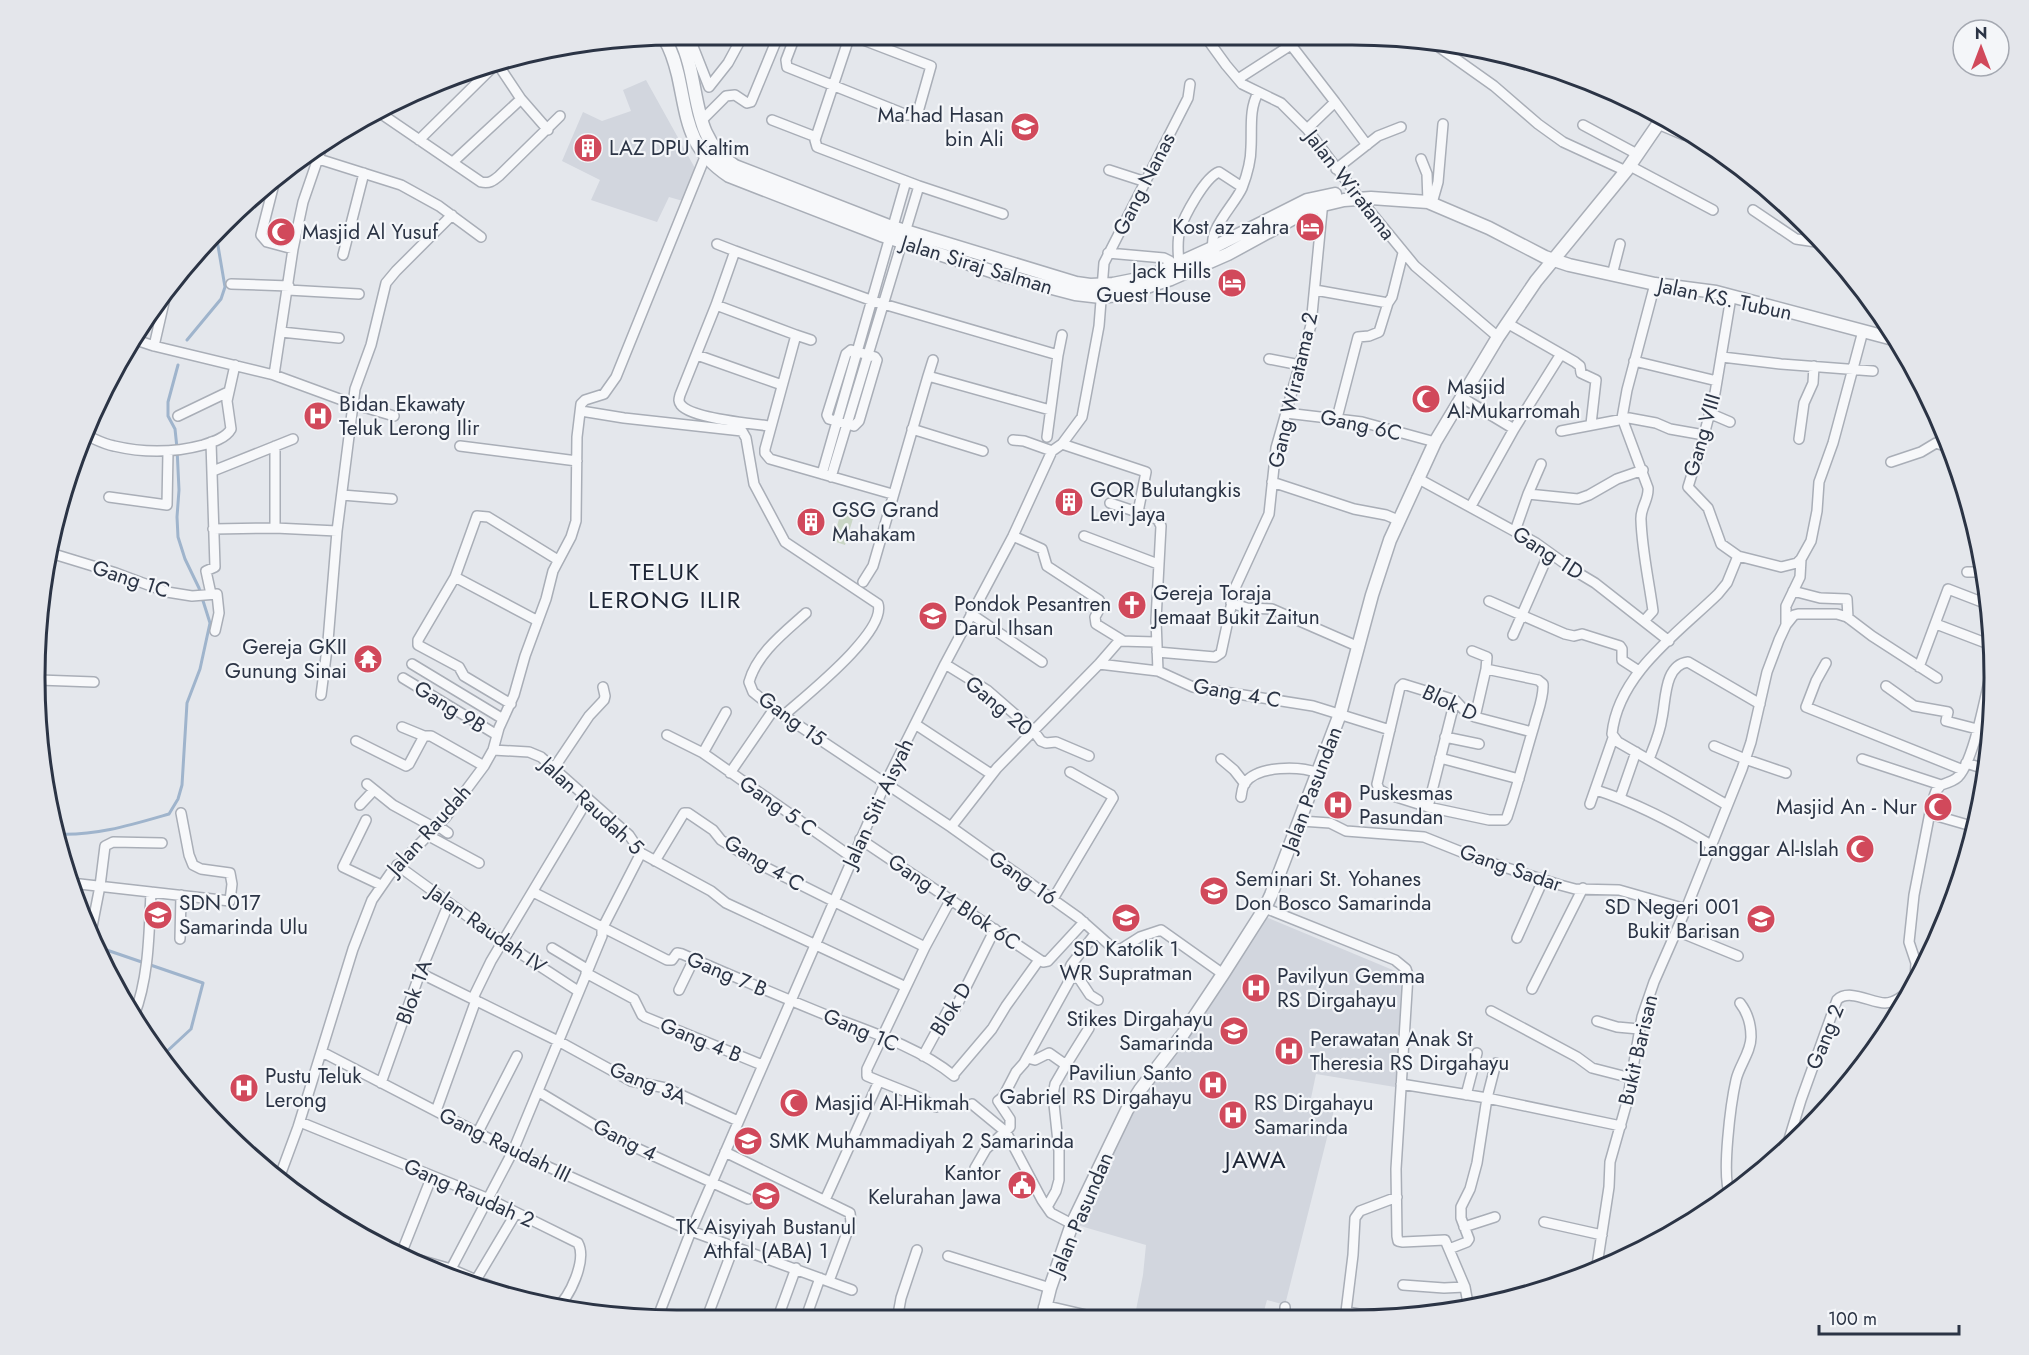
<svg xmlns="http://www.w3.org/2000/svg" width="2029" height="1355" font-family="Jost,sans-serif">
<rect width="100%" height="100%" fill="#e4e7ec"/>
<!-- built -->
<path fill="#d2d6de" d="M646,80L696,170L683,201L669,197L657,222L591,200L600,180L562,161L583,112L602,121L631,111L623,90Z
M1266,917L1400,973L1405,979L1395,1087L1316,1074L1310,1103L1334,1110L1285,1305L1267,1300L1262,1318L1248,1314L1246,1320H1134L1143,1275L1146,1245L1077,1225L1129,1119Z"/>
<!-- green -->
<path fill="#c9d6c5" d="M842,508L855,512L845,545L833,541Z"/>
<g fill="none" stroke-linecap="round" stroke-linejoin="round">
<!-- stream -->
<path stroke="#9fb4cc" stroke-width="3" d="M187,340L221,299L225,287L217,240L214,233
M56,834C96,836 131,825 169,814L178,799L182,785L187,703L200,669L210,623L199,588L185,559L178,537L177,517L179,490L177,448L175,429L168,416V402L178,365
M95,946L203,983L191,1029L163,1055"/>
<!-- minor casing -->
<g stroke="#a9aeb7" stroke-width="12">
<path id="minor" d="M1282,35L1291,45L1335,102L1307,129
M1205,36L1226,65L1242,84L1281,103L1307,129L1360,199L1415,266L1498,337
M849,38L815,140L817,147L919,186L1003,214
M690,39L709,87L728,63L741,39
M794,39L786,60L787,67L907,115H915L918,112L931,66L858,38
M1432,42L1494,86L1538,124L1563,142L1626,171
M497,63L521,99L548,130
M1238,79L1291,45L1303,35
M1335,102L1367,145
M380,113L481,182C489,184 493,181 499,176L560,116
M772,120L816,137
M701,121L726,96L735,95L747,103L751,102L777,39
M1658,124L1684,135H1694
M1583,125L1637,154
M419,140L497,63
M306,155L401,185L439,206L481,237
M1421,159L1427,174L1428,202
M453,162L521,99
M1630,166L1713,210
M1336,169L1378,136L1401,127
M1109,170L1146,182
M275,180L261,235L267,242L293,249
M1432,203L1438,182L1443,124
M1753,210L1796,239L1823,243
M717,244L735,251
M1215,252C1204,233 1234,206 1242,188C1247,175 1251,160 1251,147C1252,129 1249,109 1258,93
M1108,253L1164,258L1170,261L1173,266
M343,255L364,173
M1179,263C1178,253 1177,240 1180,230C1184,216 1205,177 1219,172L1242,187
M1612,275L1620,244
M231,284L289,286
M288,290L359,294
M1315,290L1388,303L1392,297L1403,253
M1731,297L1715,393L1704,435L1688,487L1708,508L1721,544L1738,556L1781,567L1797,563L1801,559L1811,541L1817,511L1819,482L1833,443L1863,331
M716,305L796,335L765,449V453L770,459L892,494
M1507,323L1575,362L1580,366L1581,373L1596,380L1591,424
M281,332L339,338
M796,335L811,340
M136,340L154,346L274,375L353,404L394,416
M154,346L168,285
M851,350L875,357L877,360L859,421L854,426L829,419L827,415L846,354Z
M697,355L782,385
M1058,355L1062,335
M1722,357L1781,364L1873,371
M1269,359L1300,365
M1634,361L1717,381
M274,375L293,249L303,202L324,141
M928,376L933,360
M1461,397L1514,429
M581,411L624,418L742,431L746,438L754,484L785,542L878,604C887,632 804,697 783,716
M1286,413L1362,422L1435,442
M1709,413L1730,422
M178,416L228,392
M1337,418L1358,337L1369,336L1379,332L1388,303
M770,426C752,424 691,418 681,405C678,401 679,399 680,395L716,305L735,251L873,301L1058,355L1047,437
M912,429L983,451
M1561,431L1629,418L1656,423L1670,429L1704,435
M83,434C93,438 103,444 114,446C144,453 173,453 203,445C213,442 226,438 231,429L227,401L235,365
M1799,439L1804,403L1813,383L1814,366
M1013,440L1024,441L1052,451
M211,442L215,567L206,571L211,594
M1062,444L1146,472L1138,512
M275,446V528
M460,446L577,461
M1891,462L1921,452L1936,443L1951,448
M213,471L293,439
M822,474L906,181
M831,477L919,186
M1417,478L1536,543L1575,571L1595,583L1669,641
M1272,482L1354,509L1386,515L1398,520
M1528,494L1541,464
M342,495L392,499
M109,497L167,505L168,452
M1110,503L1152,517L1158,520L1161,526L1156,620L1158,671L1193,687L1313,706L1390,730
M1471,506L1514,429L1561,354
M213,529L275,528L337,531
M1515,531L1528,494L1578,499L1589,495L1617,479L1643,470
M1013,536L1042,549L1047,566L1099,600L1101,606L1095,617L1096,624L1122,640
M1084,536L1158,564
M1980,544L1983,561
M47,552L116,573L167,592L192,596L217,594L219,613L215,631
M1967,572H1984
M455,577L538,621
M863,582L873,566L928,376L1050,410
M1793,591L1820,598L1847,599L1848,618
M1489,601L1565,634L1574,636L1582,634L1620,646L1622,649V660L1639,671
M1231,603L1247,608L1272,609L1359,647
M806,613C785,632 757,653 749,682L753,692L774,709L951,827L1079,918L1114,949H1121L1140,937L1161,930L1223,974
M971,614L1042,662
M1644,621L1653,611C1649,581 1642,551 1641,520C1640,508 1649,500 1648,488L1622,418L1627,390L1655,284
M1936,624L1991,645
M1786,625V606L1800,577L1801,559
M1513,635L1549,553
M1472,651L1487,657L1486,669L1538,680L1543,684C1544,698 1537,713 1534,726C1525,756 1517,787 1507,817L1505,820H1489L1428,807L1387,794L1379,789L1377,784L1400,687L1403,684L1455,700L1466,712L1475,717L1532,732
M1157,652L1215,657L1221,653L1235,588L1269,514L1276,448L1311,325L1323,201
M1826,663L1816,681L1806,707L1963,770
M412,664L503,719
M945,664L987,690L1033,730L1041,741L1046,743L1056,742L1089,756
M1099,664L1158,671
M1919,667L1948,589L1987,604
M403,678L497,735
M39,680L94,682
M1886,686L1914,706L1948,712L1946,721L1977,729
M321,695L328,641L337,531L355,389L371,345L386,283L396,271L452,215
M511,704L464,676L459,667L418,645V640L455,577L477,516L488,517L558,560
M1475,717L1486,669
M915,724L991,774
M402,727L424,736H431L484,766
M667,735L703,753L853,858
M1445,737L1479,744
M356,741L406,766L409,764L424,736
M1714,746L1745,759L1786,773
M493,750L529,752L541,757L629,835L641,853L711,891L726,903L906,987
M703,753L726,712
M1440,758L1519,779
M1221,759L1234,770L1245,784
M1649,759C1654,746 1660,733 1662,718C1666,700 1664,665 1688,662L1760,704
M1862,759L1941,785C1947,783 1954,781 1958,777C1975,759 1986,691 1993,664
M1966,763L1985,769
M554,768L589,716L604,700L605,696L603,687
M730,773L774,709
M367,784L393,805L435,828
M1596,790C1637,803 1674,823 1711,845
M1241,797C1242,792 1242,787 1245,783C1258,765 1300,766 1318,773
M1620,798L1636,752
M1590,804L1613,738
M360,805L374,790
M1727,805L1618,742L1612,734C1618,674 1678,633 1718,594L1727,583L1738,556
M1428,807L1455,700
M1930,814L1975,827
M366,820L343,867L381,885
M1301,821L1330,823L1346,831L1424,837L1479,859L1560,885L1575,889L1619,890L1686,909
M438,826L448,833
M951,827L997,768L1099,664L1119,641L1156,642
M427,835L479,863
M860,839L1043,962L1048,961L1084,922
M655,861L684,813H688L713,830L721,840L757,863L925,947
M397,865L503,942L578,991
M71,883L230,901L232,884L230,873L201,869L193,865L189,855L181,813
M533,892L667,960H672L677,953L682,954C730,975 777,995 826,1015C868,1031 919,1047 954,1076
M1053,899L1113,798L1111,795L1070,772
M1265,908L1395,960L1406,969L1408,975L1396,1169L1397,1236L1398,1241L1403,1242L1445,1240L1465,1287L1469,1309
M1677,931L1738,956
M1095,934L1071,965L1068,972L1080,980L1090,995L1098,1000
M90,937L100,886L105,846L113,842L162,843
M1517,938L1543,880
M180,939L181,895
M552,948L587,969
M420,973L560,1042L631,1081L666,1088L738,1121
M586,973L634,999L642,1015L645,1017L762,1065
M1915,981L1916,963L1909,942L1914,895L1932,802L1936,791L1941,785
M1532,989L1583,888
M679,990L694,959
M473,998L491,961L588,799
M1491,1011L1577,1057L1592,1068L1631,1078
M134,1016C149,977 149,934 151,892
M1597,1021L1617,1027L1639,1029
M322,1052L513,1151L691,1231L852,1290
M923,1056L948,1010L955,1009L995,929
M1027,1058L1035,1060L1049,1053L1066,1065L1089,1028
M953,1075L992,1029L1006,1006L1039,960
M879,1081L867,1076V1069L925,947L951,899
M381,1083L420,973L449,903
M1401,1084L1487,1098L1621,1126
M539,1092L619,1140L748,1199
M1466,1095L1477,1053
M972,1104L1006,1132L1042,1200L1051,1213L1072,1224
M436,1111L476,1000
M300,1122L489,1199L578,1243C587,1260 570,1298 555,1309
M478,1132L517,1056
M1786,1149L1801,1100L1837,1000C1849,988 1871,1003 1885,1003C1895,1003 1904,995 1911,989
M725,1152L850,1213L851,1222L829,1281
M975,1168L986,1149L1010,1127V1119L998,1101L1003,1097L1016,1072L1024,1063L1072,976
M278,1181L298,1127L353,949L372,900L390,874L446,817L484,766L493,750L499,728L514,695L525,656L546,599L553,571L571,537L576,521L577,437L581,404L585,400L604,394L616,377L705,157
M1730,1195C1721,1176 1731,1102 1736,1080C1739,1066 1751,1052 1751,1037C1751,1025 1747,1012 1740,1003
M825,1200L879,1081L914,1095L936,1107
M1047,1207L1056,1191L1059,1180V1151L1053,1095L1055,1084L1066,1065
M1544,1222L1602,1235
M1464,1227L1495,1217
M1449,1249L1467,1242L1469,1239L1461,1218V1207L1470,1189L1477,1163L1487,1098L1496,1063
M388,1251L451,1269L499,1290
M401,1254L432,1176
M948,1256L1050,1288
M451,1269L513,1151L602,936V929L641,853
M1596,1272L1609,1187L1610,1162L1627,1102L1642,1017L1654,982L1686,909L1742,769L1751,742L1767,672L1779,640L1786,625L1794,615L1798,614H1837L1847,617L1872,636L1937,678
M476,1280L516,1213
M1403,1285L1444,1288L1465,1287
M1285,1307V1320
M1347,1312L1381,1318
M657,1319L691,1231L885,784L945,664L1013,536L1052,451L1062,444L1082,417L1099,326L1104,263L1188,98L1190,84
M706,1320L734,1246
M777,1320L796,1268
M805,1320L820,1278
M897,1320L901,1298L917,1250
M1345,1320L1353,1255L1355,1218L1360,1211L1397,1197"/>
</g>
<!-- tertiary casing -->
<g stroke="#a9aeb7" stroke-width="15">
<path id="tertiary" d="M680,39C702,83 688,137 735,166L889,226L1076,283L1090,285L1113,284L1148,277L1212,248L1307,200L1335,194
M665,40C672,51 675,63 678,75C688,120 687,148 729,176L881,235L1003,275L1075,294L1101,297L1125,294L1171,279L1228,254L1305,212L1323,205L1344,200L1371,198L1428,202L1489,228L1545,257L1569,265L1655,284L1716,292L1897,340
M1045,1307L1101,1320
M1042,1320L1050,1288L1072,1224L1127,1110L1140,1090L1183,1034L1223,974L1265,908L1271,895L1340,714L1372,595L1390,540L1435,442L1498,337L1536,281L1626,171L1663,117"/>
</g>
<!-- minor -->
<use href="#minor" stroke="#f7f8fa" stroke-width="9"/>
<!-- tertiary -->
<use href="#tertiary" stroke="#f7f8fa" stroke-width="12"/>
</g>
<!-- icons -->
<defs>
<g id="school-disc" transform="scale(1.5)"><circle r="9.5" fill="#d1495b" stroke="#f4f6f9"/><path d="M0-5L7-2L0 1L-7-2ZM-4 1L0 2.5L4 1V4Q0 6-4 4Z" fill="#fff"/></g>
<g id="building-disc" transform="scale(1.5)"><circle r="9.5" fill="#d1495b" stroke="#f4f6f9"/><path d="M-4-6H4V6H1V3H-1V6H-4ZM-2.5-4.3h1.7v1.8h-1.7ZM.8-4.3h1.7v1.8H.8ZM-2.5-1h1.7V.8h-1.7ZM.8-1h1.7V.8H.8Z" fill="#fff"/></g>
<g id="hotel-disc" transform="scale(1.5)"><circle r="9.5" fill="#d1495b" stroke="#f4f6f9"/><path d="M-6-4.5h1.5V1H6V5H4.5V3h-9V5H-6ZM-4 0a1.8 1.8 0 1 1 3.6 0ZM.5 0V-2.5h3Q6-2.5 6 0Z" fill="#fff"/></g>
<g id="mosque-disc" transform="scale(1.5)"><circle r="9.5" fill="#d1495b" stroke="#f4f6f9"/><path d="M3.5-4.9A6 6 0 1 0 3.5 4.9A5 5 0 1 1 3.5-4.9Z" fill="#fff"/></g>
<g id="hospital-disc" transform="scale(1.5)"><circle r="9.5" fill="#d1495b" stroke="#f4f6f9"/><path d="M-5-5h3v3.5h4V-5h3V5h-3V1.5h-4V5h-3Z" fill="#fff"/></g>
<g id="church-disc" transform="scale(1.5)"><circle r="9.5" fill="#d1495b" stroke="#f4f6f9"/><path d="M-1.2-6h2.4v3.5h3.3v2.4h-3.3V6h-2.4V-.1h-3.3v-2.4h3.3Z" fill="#fff"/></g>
<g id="temple-disc" transform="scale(1.5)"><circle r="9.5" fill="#d1495b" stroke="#f4f6f9"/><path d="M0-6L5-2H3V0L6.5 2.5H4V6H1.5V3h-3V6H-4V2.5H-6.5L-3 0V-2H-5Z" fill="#fff"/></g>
<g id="civic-disc" transform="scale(1.5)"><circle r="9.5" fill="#d1495b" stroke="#f4f6f9"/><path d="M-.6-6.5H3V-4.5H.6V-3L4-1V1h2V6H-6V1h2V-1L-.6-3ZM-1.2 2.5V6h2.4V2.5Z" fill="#fff"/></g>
</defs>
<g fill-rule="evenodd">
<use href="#school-disc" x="1025" y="127"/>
<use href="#building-disc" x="588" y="148"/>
<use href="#hotel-disc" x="1310" y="227"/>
<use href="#mosque-disc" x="281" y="232"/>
<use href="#hotel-disc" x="1232" y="283"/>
<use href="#mosque-disc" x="1426" y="399"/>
<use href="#hospital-disc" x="318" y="416"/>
<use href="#building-disc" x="1069" y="502"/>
<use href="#building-disc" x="811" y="522"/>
<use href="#church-disc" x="1132" y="605"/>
<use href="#school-disc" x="933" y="616"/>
<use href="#temple-disc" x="368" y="659"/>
<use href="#hospital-disc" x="1338" y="805"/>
<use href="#mosque-disc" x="1938" y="807"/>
<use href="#mosque-disc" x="1860" y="849"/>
<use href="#school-disc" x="1214" y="891"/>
<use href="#school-disc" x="158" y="915"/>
<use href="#school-disc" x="1126" y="918"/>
<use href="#school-disc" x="1761" y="919"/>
<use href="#hospital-disc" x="1256" y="988"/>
<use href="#school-disc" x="1234" y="1031"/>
<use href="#hospital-disc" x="1289" y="1051"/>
<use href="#hospital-disc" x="1213" y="1085"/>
<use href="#hospital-disc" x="244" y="1088"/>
<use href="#mosque-disc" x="794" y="1103"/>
<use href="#hospital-disc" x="1233" y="1115"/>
<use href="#school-disc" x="748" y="1141"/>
<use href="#civic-disc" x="1022" y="1185"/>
<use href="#school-disc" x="766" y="1196"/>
</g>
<g text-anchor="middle" stroke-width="4.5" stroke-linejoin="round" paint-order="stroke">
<!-- poi labels -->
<g font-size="21" fill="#2b3445" stroke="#f4f6f9" text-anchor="start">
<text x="1004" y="122" text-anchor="end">Ma'had Hasan<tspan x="1004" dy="24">bin Ali</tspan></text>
<text x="609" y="155">LAZ DPU Kaltim</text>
<text x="1289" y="234" text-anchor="end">Kost az zahra</text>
<text x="302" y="239">Masjid Al Yusuf</text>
<text x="1211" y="278" text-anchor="end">Jack Hills<tspan x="1211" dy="24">Guest House</tspan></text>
<text x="1447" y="394">Masjid<tspan x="1447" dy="24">Al-Mukarromah</tspan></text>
<text x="339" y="411">Bidan Ekawaty<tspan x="339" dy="24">Teluk Lerong Ilir</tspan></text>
<text x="1090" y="497">GOR Bulutangkis<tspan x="1090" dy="24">Levi Jaya</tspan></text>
<text x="832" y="517">GSG Grand<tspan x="832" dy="24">Mahakam</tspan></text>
<text x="1153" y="600">Gereja Toraja<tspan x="1153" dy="24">Jemaat Bukit Zaitun</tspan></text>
<text x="954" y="611">Pondok Pesantren<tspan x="954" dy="24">Darul Ihsan</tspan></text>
<text x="347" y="654" text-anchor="end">Gereja GKII<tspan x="347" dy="24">Gunung Sinai</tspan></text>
<text x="1359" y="800">Puskesmas<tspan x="1359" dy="24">Pasundan</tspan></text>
<text x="1917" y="814" text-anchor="end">Masjid An - Nur</text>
<text x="1839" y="856" text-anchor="end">Langgar Al-Islah</text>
<text x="1235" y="886">Seminari St. Yohanes<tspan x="1235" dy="24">Don Bosco Samarinda</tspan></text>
<text x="179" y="910">SDN 017<tspan x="179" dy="24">Samarinda Ulu</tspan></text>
<text x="1740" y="914" text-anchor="end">SD Negeri 001<tspan x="1740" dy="24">Bukit Barisan</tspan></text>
<text x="1126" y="956" text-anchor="middle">SD Katolik 1<tspan x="1126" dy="24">WR Supratman</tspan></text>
<text x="1277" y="983">Pavilyun Gemma<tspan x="1277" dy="24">RS Dirgahayu</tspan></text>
<text x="1213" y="1026" text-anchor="end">Stikes Dirgahayu<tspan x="1213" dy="24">Samarinda</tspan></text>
<text x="1310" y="1046">Perawatan Anak St<tspan x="1310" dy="24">Theresia RS Dirgahayu</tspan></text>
<text x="1192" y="1080" text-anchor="end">Paviliun Santo<tspan x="1192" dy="24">Gabriel RS Dirgahayu</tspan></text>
<text x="265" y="1083">Pustu Teluk<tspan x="265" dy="24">Lerong</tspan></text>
<text x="815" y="1110">Masjid Al-Hikmah</text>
<text x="1254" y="1110">RS Dirgahayu<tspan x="1254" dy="24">Samarinda</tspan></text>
<text x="769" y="1148">SMK Muhammadiyah 2 Samarinda</text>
<text x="1001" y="1180" text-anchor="end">Kantor<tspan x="1001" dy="24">Kelurahan Jawa</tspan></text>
<text x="766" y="1234" text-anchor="middle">TK Aisyiyah Bustanul<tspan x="766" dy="24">Athfal (ABA) 1</tspan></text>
</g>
<!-- street labels -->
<g font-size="21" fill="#2b3445" stroke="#f4f6f9">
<text transform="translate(1144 184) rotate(-63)" y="7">Gang Nanas</text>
<text transform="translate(1350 185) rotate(52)" y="7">Jalan Wiratama</text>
<text transform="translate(977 265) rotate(17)" y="7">Jalan Siraj Salman</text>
<text transform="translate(1725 299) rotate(12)" y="7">Jalan KS. Tubun</text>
<text transform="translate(1293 390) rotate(-77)" y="7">Gang Wiratama 2</text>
<text transform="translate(1361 425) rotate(12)" y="7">Gang 6C</text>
<text transform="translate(1702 435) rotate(-74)" y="7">Gang VIII</text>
<text transform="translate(1548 553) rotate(33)" y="7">Gang 1D</text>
<text transform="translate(131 579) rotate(18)" y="7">Gang 1C</text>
<text transform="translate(1237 693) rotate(10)" y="7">Gang 4 C</text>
<text transform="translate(1450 703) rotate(25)" y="7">Blok D</text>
<text transform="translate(999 706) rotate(40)" y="7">Gang 20</text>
<text transform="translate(450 707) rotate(32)" y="7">Gang 9B</text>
<text transform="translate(792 719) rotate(36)" y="7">Gang 15</text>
<text transform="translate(1312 789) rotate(-69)" y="7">Jalan Pasundan</text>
<text transform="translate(878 803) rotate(-65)" y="7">Jalan Siti Aisyah</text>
<text transform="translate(592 806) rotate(43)" y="7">Jalan Raudah 5</text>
<text transform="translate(778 806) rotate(35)" y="7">Gang 5 C</text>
<text transform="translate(429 830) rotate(-48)" y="7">Jalan Raudah</text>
<text transform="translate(764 863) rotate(31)" y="7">Gang 4 C</text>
<text transform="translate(1511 868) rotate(19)" y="7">Gang Sadar</text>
<text transform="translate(1023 878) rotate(35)" y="7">Gang 16</text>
<text transform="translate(954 902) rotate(34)" y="7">Gang 14 Blok 6C</text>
<text transform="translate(487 929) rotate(35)" y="7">Jalan Raudah IV</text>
<text transform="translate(727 974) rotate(23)" y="7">Gang 7 B</text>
<text transform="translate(414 992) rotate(-70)" y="7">Blok 1A</text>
<text transform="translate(951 1009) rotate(-58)" y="7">Blok D</text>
<text transform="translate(861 1030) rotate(23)" y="7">Gang 1C</text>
<text transform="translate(1825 1037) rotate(-68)" y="7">Gang 2</text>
<text transform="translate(701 1040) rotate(22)" y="7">Gang 4 B</text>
<text transform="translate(1638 1050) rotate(-77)" y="7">Bukit Barisan</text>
<text transform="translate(648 1083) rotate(22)" y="7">Gang 3A</text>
<text transform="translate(625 1140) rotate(27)" y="7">Gang 4</text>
<text transform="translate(505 1145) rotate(26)" y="7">Gang Raudah III</text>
<text transform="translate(469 1193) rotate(24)" y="7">Gang Raudah 2</text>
<text transform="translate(1081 1214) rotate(-67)" y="7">Jalan Pasundan</text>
</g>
<!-- quarter labels -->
<g font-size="24" letter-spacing="1.5" fill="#1d2536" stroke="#f4f6f9">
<text x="665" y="580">TELUK<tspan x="665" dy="28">LERONG ILIR</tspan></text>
<text x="1256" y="1168">JAWA</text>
</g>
</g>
<!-- crop -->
<path d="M0 0H2029V1355H0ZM677 45H1352A632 632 0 0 1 1984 677V678A632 632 0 0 1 1352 1310H677A632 632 0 0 1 45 678V677A632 632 0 0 1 677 45Z" fill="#e4e6eb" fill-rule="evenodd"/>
<path fill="none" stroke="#2b3445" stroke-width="3" d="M677 45H1352A632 632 0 0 1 1984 677V678A632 632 0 0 1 1352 1310H677A632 632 0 0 1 45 678V677A632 632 0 0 1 677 45Z"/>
<!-- north arrow -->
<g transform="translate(1981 48)"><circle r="28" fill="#f4f6f9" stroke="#a4a8b1" stroke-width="1.5"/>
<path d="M0-4.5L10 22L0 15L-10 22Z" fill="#d1495b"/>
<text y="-9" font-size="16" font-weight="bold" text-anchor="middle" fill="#2b3445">N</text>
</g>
<!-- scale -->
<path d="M1819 1325v9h140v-9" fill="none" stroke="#2b3445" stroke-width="3"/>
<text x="1828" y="1325" font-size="18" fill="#2b3445" stroke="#f4f6f9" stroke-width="4.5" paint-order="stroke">100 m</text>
</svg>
